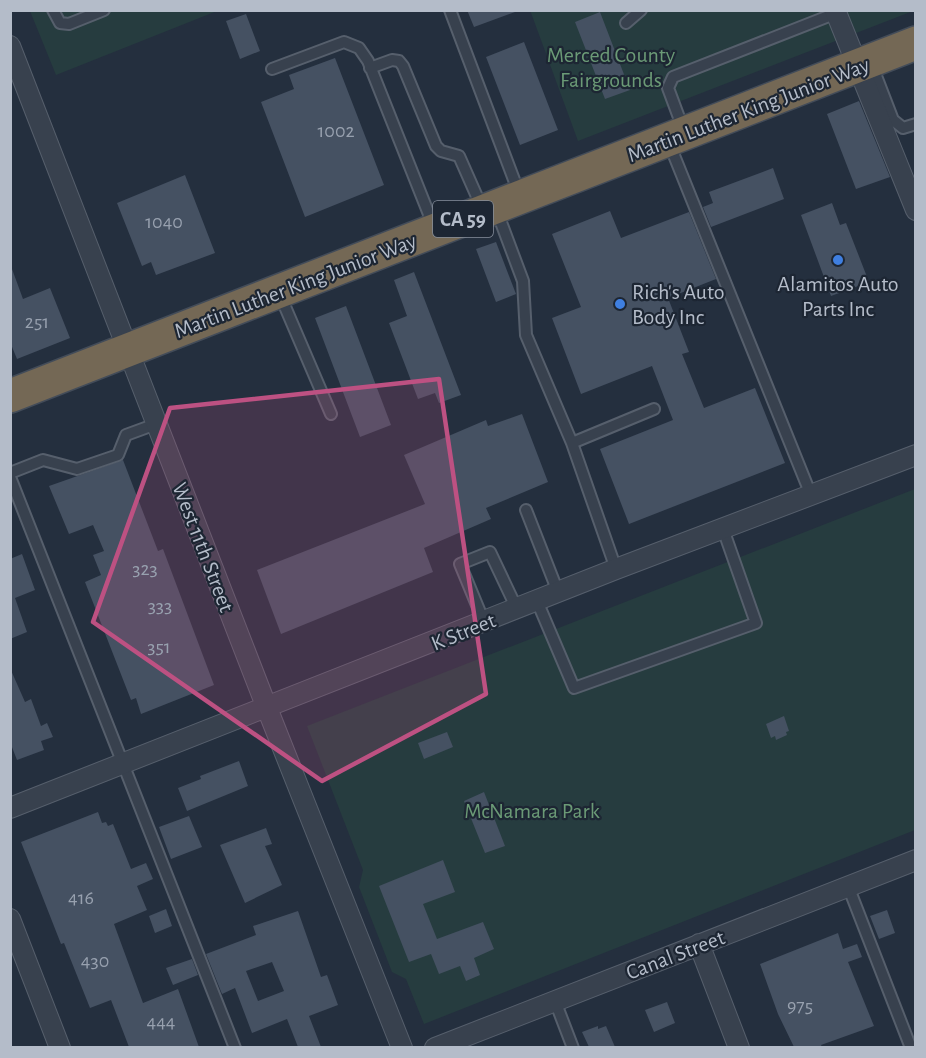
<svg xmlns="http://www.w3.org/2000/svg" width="926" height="1058" font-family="'Alegreya Sans',sans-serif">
<rect width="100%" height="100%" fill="#242f3e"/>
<!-- green -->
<path fill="#263c3f" d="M530,10L913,11L578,141Z
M30,11H217L56,75Z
M915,489V830L424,1024L406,979L392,972L359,887L363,870L307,726Z"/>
<!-- building -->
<path fill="#455162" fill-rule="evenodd" d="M467,10H515V12L474,27Z
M600,12L630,90L605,99L575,22Z
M246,14L260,51L240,59L226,21Z
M524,42L558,130L520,145L486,57Z
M335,58L384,185L305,217L261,102L294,89L289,75Z
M859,101L890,177L856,189L827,114Z
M773,168L784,199L711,227L703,207L713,203L709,192Z
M185,175L215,253L156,275L151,262L142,266L117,203Z
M832,203L840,225L846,223L869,282L831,296L801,215Z
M610,211L621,238L689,212L716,279L668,298L689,352L682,354L704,408L755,388L785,463L629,524L600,449L673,420L652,366L581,394L552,318L581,307L552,234Z
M496,242L516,294L496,302L476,249Z
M12,269L23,299L50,288L70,338L17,359L10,342Z
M414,272L461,395L439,403L435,393L418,399L389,323L407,316L394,280Z
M346,306L391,425L360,437L315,318Z
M522,414L548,482L486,508L491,519L424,548L433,572L281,634L257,570L425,504L404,455L486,420L488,426Z
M123,460L158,551L163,549L214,685L141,714L136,698L131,700L85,582L101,575L93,555L104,551L93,525L69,534L49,486Z
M22,554L35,590L15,598L27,632L10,639V559Z
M10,668L25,702L31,699L41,726L47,723L53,737L41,741L44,750L17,760L10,742Z
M784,716L789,731L786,732L787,735L776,740L775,736L771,738L766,724Z
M447,732L453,747L424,759L418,743Z
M239,761L248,786L187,811L178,788L201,779L200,776Z
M484,792L505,846L485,853L464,801Z
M98,812L102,823L106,822L108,826L113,824L131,869L146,863L153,879L137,886L147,910L114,924L143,1003L178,989L199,1047H129L111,1000L90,1008L64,943L61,944L21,842Z
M189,816L202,847L171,859L159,827Z
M266,828L272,844L265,846L282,885L245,903L220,845Z
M443,860L455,892L423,904L437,939L483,922L494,949L474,958L480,975L466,981L460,966L439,974L431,954L409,962L379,886Z
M166,909L172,926L155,933L149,916Z
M887,910L895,933L879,939L870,916Z
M298,911L321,977L327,975L338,1005L309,1016L321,1047H298L287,1019L252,1033L235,988L222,994L206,954L256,935L253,926ZM272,962L284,991L258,1001L246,971Z
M838,933L843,949L857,944L862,957L848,962L874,1026L821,1045L822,1047H794L778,1014L760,964Z
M192,959L198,975L173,985L166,968Z
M667,1002L675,1023L654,1032L645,1010Z
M598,1026V1029L606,1026L615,1047H589L582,1032Z"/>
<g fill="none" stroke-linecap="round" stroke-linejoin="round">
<!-- lane casing -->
<g stroke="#565f6c" stroke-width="14">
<path id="lane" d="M53,10L60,23L69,24L104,10
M450,10L519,193
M626,23L641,10
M871,63L893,120L903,128L916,124
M370,68L392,60L399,61L403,66L436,146L441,151L459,156L482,208
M272,69L344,42L359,48L368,61L434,227
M684,131L668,88L673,77L839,12
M669,143L811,495
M496,209L523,281L526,335L572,443
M280,295L331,414
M10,473L43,460L77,469L118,455L126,435L156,424
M10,477L235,1048
M526,510L558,592
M616,569L572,443L654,409
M537,601L574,688L756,623L723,529
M484,622L460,564L490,552L517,609
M848,886L911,1048
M555,1001L573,1048"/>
</g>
<!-- street casing -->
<g stroke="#565f6c" stroke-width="22">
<path id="street" d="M835,10L916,210
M10,46L267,708L402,1048
M10,808L616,569L916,455
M10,919L60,1048
M699,944L739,1048
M435,1048L916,860"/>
</g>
<!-- highway casing -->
<g stroke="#434c59" stroke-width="36">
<path id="highway" d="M10,396L916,43"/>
</g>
<!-- lane -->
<use href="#lane" stroke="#38414e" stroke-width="10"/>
<!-- street -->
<use href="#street" stroke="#38414e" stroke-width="20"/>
<!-- highway -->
<use href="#highway" stroke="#746855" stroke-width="33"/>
</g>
<!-- marked area -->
<path fill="#bd5182" fill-opacity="0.2" stroke="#bd5182" stroke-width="4.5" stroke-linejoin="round" d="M439,379L486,694L322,781L93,622L170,408Z"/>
<!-- markers -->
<g fill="#3f7fe0" stroke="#1d2633" stroke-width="2">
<circle cx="838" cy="260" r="6"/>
<circle cx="620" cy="304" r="6"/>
</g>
<g text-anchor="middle" stroke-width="4.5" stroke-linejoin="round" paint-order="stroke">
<!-- number labels -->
<g font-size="20" fill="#98a1af">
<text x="336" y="137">1002</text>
<text x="164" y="228">1040</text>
<text x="37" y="328">251</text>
<text x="145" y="575">323</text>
<text x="160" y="612">333</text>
<text x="159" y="653">351</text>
<text x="81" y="904">416</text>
<text x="95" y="967">430</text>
<text x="800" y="1012">975</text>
<text x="161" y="1028">444</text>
</g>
<!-- shield labels -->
<rect fill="#1d2633" stroke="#878f9c" stroke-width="1.5" x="433" y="201" width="60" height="36" rx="4.5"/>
<g font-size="21" font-weight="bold" fill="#b4bcc9">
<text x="463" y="226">CA 59</text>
</g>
<!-- park labels -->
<g font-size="22" fill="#6b9a76" stroke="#1d2633">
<text x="611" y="62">Merced County<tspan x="611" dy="25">Fairgrounds</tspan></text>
<text x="532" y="818">McNamara Park</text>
</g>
<!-- street labels -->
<g font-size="22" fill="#b4bcc9" stroke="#1d2633">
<text transform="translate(748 109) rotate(-21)" y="8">Martin Luther King Junior Way</text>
<text transform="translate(295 285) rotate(-21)" y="8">Martin Luther King Junior Way</text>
<text transform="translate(204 547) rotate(69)" y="8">West 11th Street</text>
<text transform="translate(463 631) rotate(-22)" y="8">K Street</text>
<text transform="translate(675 954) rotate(-21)" y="8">Canal Street</text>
</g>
<!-- poi labels -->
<g font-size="22" fill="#b4bcc9" stroke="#1d2633">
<text x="838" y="291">Alamitos Auto<tspan x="838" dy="25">Parts Inc</tspan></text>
<text x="632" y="299" text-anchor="start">Rich's Auto<tspan x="632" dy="25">Body Inc</tspan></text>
</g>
</g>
<!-- border -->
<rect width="926" height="1058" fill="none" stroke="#b4bcc9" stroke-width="24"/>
</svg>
